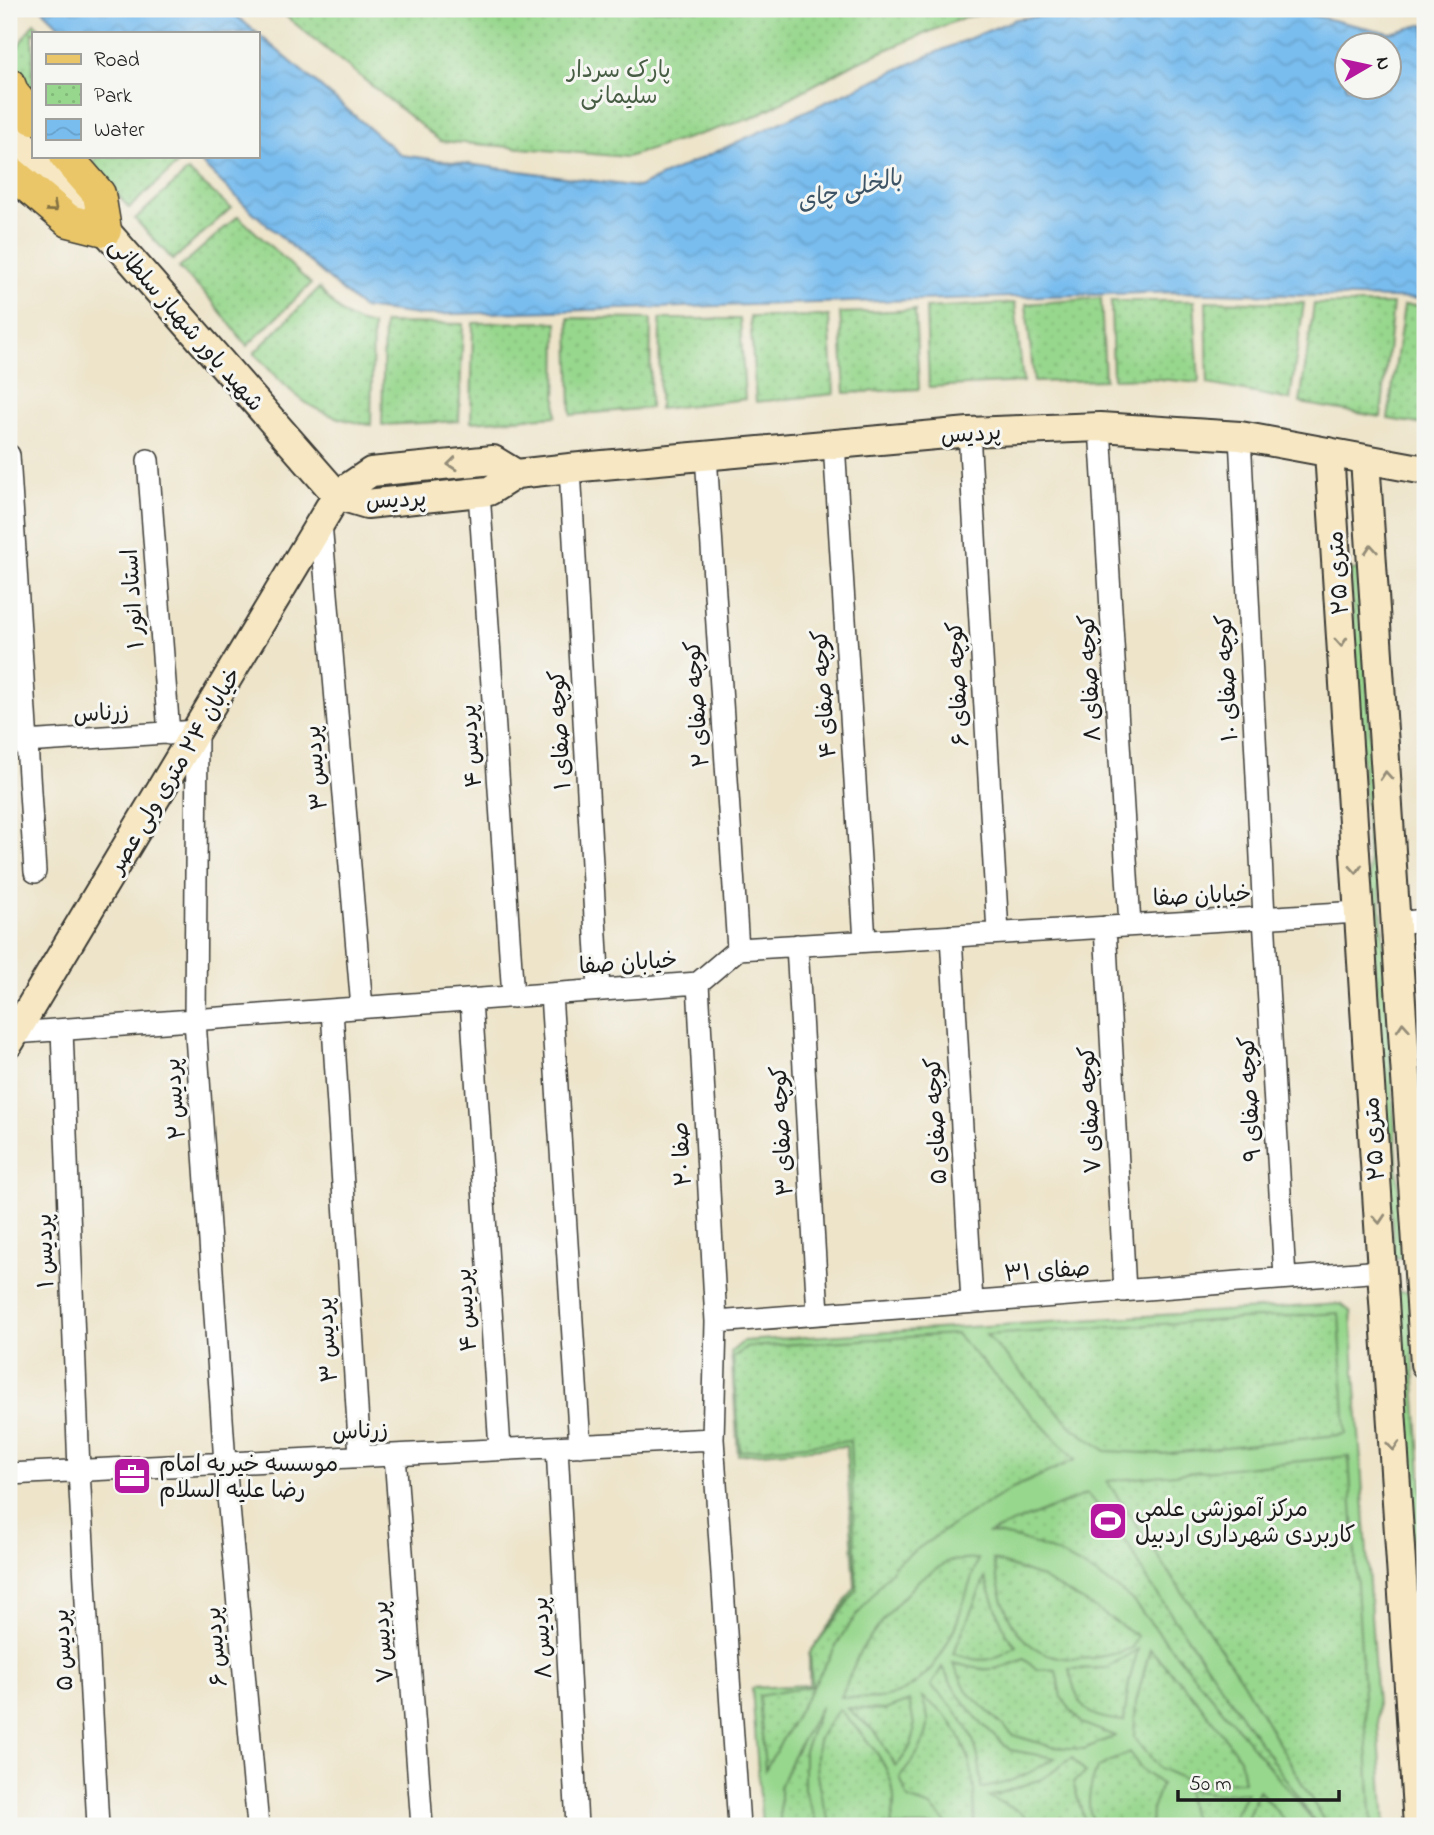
<svg xmlns="http://www.w3.org/2000/svg" width="1434" height="1835" font-family="'Indie Flower','Playpen Sans Arabic',sans-serif">
<defs>
<pattern id="park-dots" width="8" height="8" patternUnits="userSpaceOnUse" patternTransform="scale(1.75)"><rect width="8" height="8" fill="#97d78d"/><path d="M2 2h.1M6 6h.1" fill="none" stroke="#82b879" stroke-width="1.8" stroke-linecap="round"/></pattern>
<pattern id="water-waves" width="16" height="10" patternUnits="userSpaceOnUse" patternTransform="scale(1.75)"><rect width="16" height="10" fill="#79bdef"/><path d="M0 5q4-4 8 0t8 0" fill="none" stroke="#68a2cc"/></pattern>
</defs>
<rect width="100%" height="100%" fill="#f6f6f2"/>
<filter id="ink" filterUnits="userSpaceOnUse"><feTurbulence type="fractalNoise" baseFrequency=".0143" numOctaves="2"/><feDisplacementMap in="SourceGraphic" scale="14" xChannelSelector="R" yChannelSelector="G"/><feConvolveMatrix kernelMatrix="1 2 1 2 8 2 1 2 1" color-interpolation-filters="sRGB"/></filter>
<filter id="wash" filterUnits="userSpaceOnUse"><feTurbulence type="fractalNoise" baseFrequency=".00686" numOctaves="4" result="noise"/><feDisplacementMap in="SourceGraphic" scale="28" xChannelSelector="R" yChannelSelector="G"/><feGaussianBlur stdDeviation="1.57" result="paint"/><feColorMatrix in="noise" values="0 0 0 0 0 0 0 0 0 0 0 0 0 0 0 0 0 1.4 0 .05"/><feComposite in="paint" operator="in"/></filter>
<g filter="url(#wash)">
<rect width="100%" height="100%" fill="#ede4ca"/>
<!-- grass -->
<path fill="#97d78d" stroke="#5a7a54" stroke-width="2" d="M1360,569L1403,1257L1394,1258L1350,570Z
M1396,1292H1409L1425,1535V1729Z
M1341,1304L1351,1312L1385,1826H762L752,1688L809,1685V1654L855,1587L846,1446L738,1455L731,1352L744,1341Z"/>
<!-- park -->
<path fill="url(#park-dots)" stroke="#5a7a54" stroke-width="2" d="M277,9H1018L965,17L857,62L752,118L627,157L440,141Z
M34,23L44,33H33V98C8,62 8,58 34,23Z
M99,156H172L179,163L129,208L91,163Z
M188,171L231,208L173,260L135,219Z
M238,216L311,284L247,346L212,301L179,268Z
M319,288C337,309 345,321 373,326L371,425C310,416 294,396 254,353Z
M1101,298L1105,380L1034,382L1026,304Z
M1111,301H1194L1199,383L1149,378L1113,379Z
M1206,301L1304,303L1290,400L1208,384Z
M1015,303L1023,382L929,387L926,308Z
M1314,304H1393L1381,417L1300,403Z
M1404,305L1425,306V425L1388,419Z
M915,310L919,389L845,393L840,313Z
M829,316L834,394L756,402L750,317Z
M569,318L651,319L650,408L571,415Z
M660,319H740L745,399L659,409Z
M557,322L556,416L471,422L473,323Z
M384,323L463,324L459,421L382,425Z
M1339,1313L1346,1434L1162,1454L1106,1451L1073,1428L986,1335Z
M956,1334L1075,1460L1013,1488L958,1521L897,1563L844,1632L765,1770L759,1696L812,1686L810,1653L857,1590L850,1441L740,1451L733,1357L748,1347Z
M1349,1456L1372,1826H1327L1243,1682L1107,1481Z
M1087,1494L1111,1520L1129,1546L1149,1582L1318,1826L1131,1599C1089,1567 1043,1540 989,1533Z
M978,1559C960,1609 948,1679 890,1696C877,1701 856,1697 841,1697L860,1651L892,1609L919,1580L949,1561Z
M993,1560L1038,1576L1093,1607L1137,1636L1132,1648C1094,1662 1044,1668 1017,1631C1003,1611 998,1583 993,1560Z
M985,1578L1006,1634L1017,1646C989,1664 984,1662 953,1654Z
M1138,1649L1129,1682L1124,1721C1082,1717 1079,1708 1069,1669L1106,1668Z
M1150,1649L1197,1700L1240,1758L1244,1781L1191,1782L1159,1768L1134,1737L1136,1702Z
M1024,1659L1037,1669L1056,1670L1061,1697L1081,1723L1115,1736L1084,1749L1052,1747L1013,1735L968,1693L953,1663C984,1671 994,1673 1024,1659Z
M942,1667L956,1692L978,1720L1010,1750L1055,1758C1032,1772 1009,1785 981,1788C981,1742 965,1715 931,1686Z
M922,1697C931,1704 944,1712 951,1722C973,1753 976,1789 974,1826H949L931,1807L908,1799L900,1777C912,1763 930,1738 928,1719C927,1712 924,1704 922,1697Z
M909,1701C917,1736 918,1738 896,1767L877,1734L847,1708L885,1710Z
M821,1706L804,1751V1790L818,1826H780V1787L793,1756Z
M839,1709C862,1735 892,1762 894,1798C895,1807 892,1817 891,1826H833C821,1806 812,1764 818,1741C821,1731 833,1718 839,1709Z
M1129,1752L1142,1770L1161,1784L1152,1810L1151,1826H1097C1083,1810 1090,1786 1097,1768Z
M1072,1758L1086,1773L1073,1782L1086,1826H1035L1021,1812L989,1797L1042,1779Z
M1186,1790L1219,1794L1247,1792L1235,1815L1233,1826H1200L1191,1814Z
M1259,1790L1289,1826H1244Z"/>
<!-- water -->
<path fill="url(#water-waves)" stroke="#4a6c86" stroke-width="2" fill-rule="evenodd" d="M42,9H228L257,33H67Z
M1101,9H1283L1390,33L1425,24V299L1177,292L419,315L362,308L247,207L194,156H257V33L401,155L638,187L923,58L1016,19ZM1346,46H1388V88H1346Z"/>
</g>
<g filter="url(#ink)">
<g fill="none" stroke-linecap="round" stroke-linejoin="round">
<!-- street casing -->
<g stroke="#3b3a36" stroke-width="24">
<path id="street" d="M1100,427L1130,925
M969,432L998,933
M1240,436L1264,917L1285,1278
M834,443L865,941
M9,455L35,872
M706,455L738,949
M148,460L169,734
M570,468L599,990
M479,492L513,997
M321,523L362,1008
M9,743L197,731L195,1020L225,1463L258,1826
M1396,923L1425,920
M1105,927L1125,1291
M951,936L972,1302
M797,945L818,1314
M698,983L716,1322L713,1439L739,1826
M551,994L580,1446
M471,1000L500,1449
M332,1010L360,1456
M62,1030L79,1470L98,1826
M14,1033L698,983L738,949L1359,912
M716,1322L1382,1271
M557,1447L577,1826
M395,1455L422,1826
M9,1474L713,1439"/>
</g>
<!-- secondary casing -->
<g stroke="#3b3a36" stroke-width="32">
<path id="secondary" d="M9,129L33,155
M34,156L105,230L337,495
M1329,452L1418,1826
M1365,459L1425,1364
M337,495L367,504L489,491L516,474L570,468L969,432L1100,427L1240,436L1425,470
M9,1043L337,495L371,472L493,460L516,474"/>
</g>
<!-- primary casing -->
<g stroke="#3b3a36" stroke-width="35">
<path id="primary" d="M9,84L13,94L33,118
M9,171L69,221L105,230L99,194L66,156"/>
</g>
<!-- street -->
<use href="#street" stroke="#fff" stroke-width="21"/>
<!-- secondary -->
<use href="#secondary" stroke="#f7e8c3" stroke-width="28"/>
<!-- primary -->
<use href="#primary" stroke="#eac669" stroke-width="32"/>
</g>
<!-- one-way arrows -->
<defs><path id="oneway-chevron" d="M-2-3.5L2.5 0L-2 3.5" fill="none" stroke-width="1.6" stroke-linecap="round" stroke-linejoin="round" transform="scale(1.75)"/></defs>
<use stroke="#837142" href="#oneway-chevron" transform="translate(53 208) rotate(40)"/>
<g stroke="#948c78">
<use href="#oneway-chevron" transform="translate(452 464) rotate(174)"/>
<use href="#oneway-chevron" transform="translate(1371 549) rotate(-94)"/>
<use href="#oneway-chevron" transform="translate(1341 642) rotate(86)"/>
<use href="#oneway-chevron" transform="translate(1386 776) rotate(-94)"/>
<use href="#oneway-chevron" transform="translate(1356 869) rotate(86)"/>
<use href="#oneway-chevron" transform="translate(1403 1027) rotate(-94)"/>
<use href="#oneway-chevron" transform="translate(1379 1219) rotate(86)"/>
<use href="#oneway-chevron" transform="translate(1393 1446) rotate(86)"/>
</g>
</g>
<!-- icons -->
<defs>
<g id="office-square" transform="scale(2.0125)"><rect x="-9" y="-9" width="18" height="18" rx="4" fill="#b5179e" stroke="#f6f6f2"/><path d="M-6-3h4V-5.5h4V-3h4V5H-6ZM-1-4.5V-3h2v-1.5ZM-6 0V1H6V0Z" fill="#fff"/></g>
<g id="stadium-square" transform="scale(2.0125)"><rect x="-9" y="-9" width="18" height="18" rx="4" fill="#b5179e" stroke="#f6f6f2"/><path d="M0-5a6.5 5 0 1 0 0 10a6.5 5 0 1 0 0-10ZM-3.5-1.8h7v3.6h-7Z" fill="#fff"/></g>
</defs>
<g fill-rule="evenodd">
<use href="#office-square" x="132" y="1476"/>
<use href="#stadium-square" x="1108" y="1521"/>
</g>
<g text-anchor="middle" stroke-width="6" stroke-linejoin="round" paint-order="stroke">
<!-- park labels -->
<g font-size="23" fill="#475d44" stroke="#f6f6f2">
<text x="619" y="77">پارک سردار<tspan x="619" dy="26">سلیمانی</tspan></text>
</g>
<!-- street labels -->
<g font-size="23" fill="#1c1c1c" stroke="#f6f6f2">
<text transform="translate(187 324) rotate(49)" y="8">شهید یاور شهباز سلطانی</text>
<text transform="translate(971 433) rotate(-4)" y="8">پردیس</text>
<text transform="translate(396 499) rotate(-3)" y="8">پردیس</text>
<text transform="translate(1337 573) rotate(-94)" y="8">۲۵ متری</text>
<text transform="translate(132 599) rotate(-94)" y="8">استاد انور ۱</text>
<text transform="translate(1089 678) rotate(-93)" y="8">کوچه صفای ۸</text>
<text transform="translate(1226 678) rotate(-93)" y="8">کوچه صفای ۱۰</text>
<text transform="translate(957 684) rotate(-93)" y="8">کوچه صفای ۶</text>
<text transform="translate(823 694) rotate(-94)" y="8">کوچه صفای ۴</text>
<text transform="translate(696 704) rotate(-94)" y="8">کوچه صفای ۲</text>
<text transform="translate(101 712) rotate(-4)" y="8">زرناس</text>
<text transform="translate(559 730) rotate(-93)" y="8">کوچه صفای ۱</text>
<text transform="translate(470 746) rotate(-94)" y="8">پردیس ۴</text>
<text transform="translate(315 768) rotate(-95)" y="8">پردیس ۳</text>
<text transform="translate(174 770) rotate(-59)" y="8">خیابان ۲۴ متری ولی عصر</text>
<text transform="translate(1202 895) rotate(-3)" y="8">خیابان صفا</text>
<text transform="translate(628 962) rotate(-4)" y="8">خیابان صفا</text>
<text transform="translate(174 1099) rotate(-94)" y="8">پردیس ۲</text>
<text transform="translate(1249 1099) rotate(-93)" y="8">کوچه صفای ۹</text>
<text transform="translate(1089 1110) rotate(-93)" y="8">کوچه صفای ۷</text>
<text transform="translate(935 1121) rotate(-93)" y="8">کوچه صفای ۵</text>
<text transform="translate(781 1131) rotate(-93)" y="8">کوچه صفای ۳</text>
<text transform="translate(1373 1139) rotate(-94)" y="8">۲۵ متری</text>
<text transform="translate(681 1154) rotate(-93)" y="8">صفا ۲۰</text>
<text transform="translate(44 1251) rotate(-92)" y="8">پردیس ۱</text>
<text transform="translate(1047 1270) rotate(-4)" y="8">صفای ۳۱</text>
<text transform="translate(465 1310) rotate(-94)" y="8">پردیس ۴</text>
<text transform="translate(326 1340) rotate(-94)" y="8">پردیس ۳</text>
<text transform="translate(360 1430) rotate(-3)" y="8">زرناس</text>
<text transform="translate(541 1638) rotate(-93)" y="8">پردیس ۸</text>
<text transform="translate(382 1642) rotate(-94)" y="8">پردیس ۷</text>
<text transform="translate(215 1647) rotate(-95)" y="8">پردیس ۶</text>
<text transform="translate(62 1650) rotate(-93)" y="8">پردیس ۵</text>
</g>
<!-- poi labels -->
<g font-size="23" fill="#1c1c1c" stroke="#f6f6f2" text-anchor="start">
<text x="159" y="1471">موسسه خیریه امام<tspan x="159" dy="26">رضا علیه السلام</tspan></text>
<text x="1135" y="1516">مرکز آموزشی علمی<tspan x="1135" dy="26">کاربردی شهرداری اردبیل</tspan></text>
</g>
<!-- water labels -->
<g font-size="24" font-style="italic" fill="#3d5466" stroke="#f6f6f2">
<text transform="translate(849 189) rotate(-14)" y="8">بالخلی چای</text>
</g>
</g>
<!-- margin -->
<rect width="1434" height="1835" fill="none" stroke="#f6f6f2" stroke-width="35"/>
<!-- legend -->
<rect x="32" y="32" width="228" height="126" fill="#f6f6f2" stroke="#9f9f9c" stroke-width="2"/>
<rect x="46" y="54" width="35" height="10" fill="#eac669" stroke="#9f9f9c" stroke-width="2"/>
<text x="94" y="66" font-size="21" fill="#1c1c1c">Road</text>
<rect x="46" y="84" width="35" height="21" fill="url(#park-dots)" stroke="#9f9f9c" stroke-width="2"/>
<text x="94" y="102" font-size="21" fill="#1c1c1c">Park</text>
<rect x="46" y="119" width="35" height="21" fill="url(#water-waves)" stroke="#9f9f9c" stroke-width="2"/>
<text x="94" y="136" font-size="21" fill="#1c1c1c">Water</text>
<!-- north arrow -->
<g transform="translate(1368 66) rotate(81)"><circle r="33" fill="#f6f6f2" stroke="#9f9f9c" stroke-width="2"/>
<path d="M0-5L12 26L0 18L-12 26Z" fill="#b5179e"/>
<text y="-10" font-size="19" font-weight="bold" text-anchor="middle" fill="#1c1c1c">N</text>
</g>
<!-- scale -->
<path d="M1178 1790v10h161v-10" fill="none" stroke="#1c1c1c" stroke-width="3.5"/>
<text x="1189" y="1790" font-size="21" fill="#1c1c1c" stroke="#f6f6f2" stroke-width="5" paint-order="stroke">50 m</text>
</svg>
